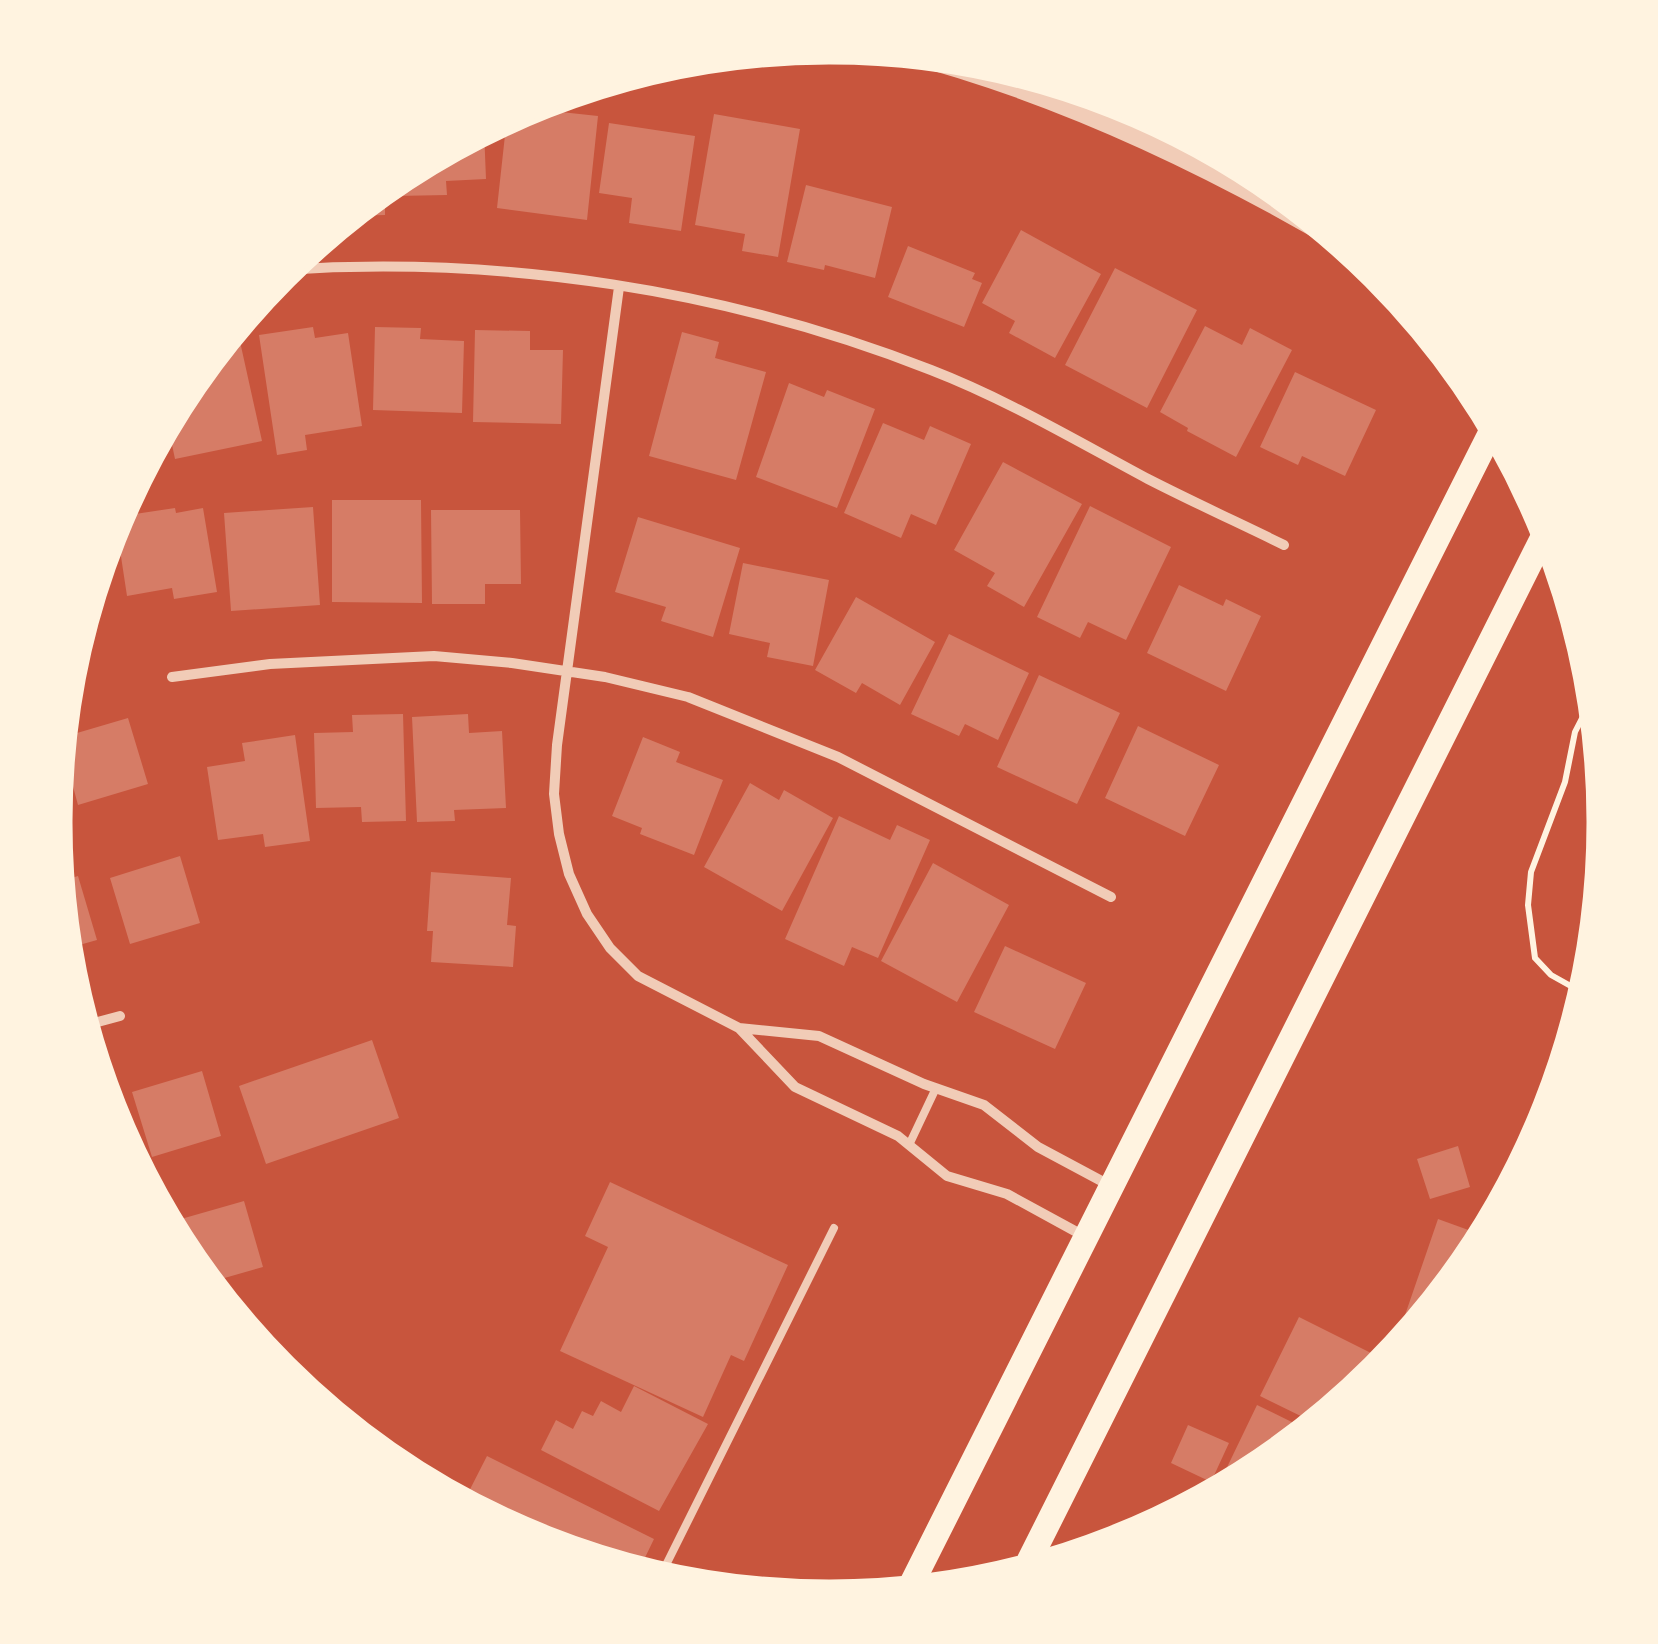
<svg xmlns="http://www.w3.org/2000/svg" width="1658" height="1644" font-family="Rubik,sans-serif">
<rect width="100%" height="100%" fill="#c8553d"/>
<!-- building -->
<path fill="#d67c66" d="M524,108L598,116L587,220L497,208L507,117Z
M714,114L800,129L778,257L742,251L745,234L695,225Z
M609,123L695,136L681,231L629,223L632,198L599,193Z
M484,130L486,179L446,181L447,195L396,196L398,176Z
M806,185L892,207L875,278L825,265L824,270L787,262Z
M385,187V215L348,216Z
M1021,230L1101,274L1055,358L1009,333L1015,321L982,303Z
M908,246L975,273L972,279L982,283L964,327L888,297Z
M1115,268L1197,310L1147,408L1065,365Z
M1205,326L1242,345L1250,328L1292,350L1236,457L1187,431L1188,428L1160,412Z
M313,327L315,338L348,333L362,426L305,435L307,450L277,455L259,335Z
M375,327L421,328L420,339L464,341L462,413L373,410Z
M234,328H237L262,441L175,459L167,421L183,390Z
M475,330L530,331V350H563L561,424L473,422Z
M682,332L719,342L715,358L766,372L736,480L649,456Z
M1295,372L1376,410L1345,476L1302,456L1298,465L1260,447Z
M789,383L824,397L827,390L875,409L837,508L756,477Z
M883,423L924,440L930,426L971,444L936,525L911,514L901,538L844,513Z
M159,436L163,455L146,459Z
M1003,462L1082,504L1024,607L987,586L995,573L954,550Z
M332,500H421L422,603L332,602Z
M1090,506L1171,547L1126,640L1088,622L1080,638L1037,617Z
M313,507L320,605L231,611L224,513Z
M175,508L176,513L203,508L217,592L174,599L172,588L127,596L115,517Z
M431,510H520L521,584H485V604H432Z
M638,517L740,548L713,637L661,621L666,607L615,592Z
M743,563L829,580L813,666L767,657L770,643L729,634Z
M1179,585L1223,606L1226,599L1261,616L1226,691L1147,653Z
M856,597L935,642L900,705L862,683L856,693L815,670Z
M949,634L1029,673L998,740L965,724L959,736L911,714Z
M1039,675L1120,713L1077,804L997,767Z
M403,714L406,821L362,822L361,807L316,808L314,733L353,732L352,715Z
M468,714L469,733L502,731L506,808L454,810L455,821L417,822L412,717Z
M128,718L148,784L78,805L60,738Z
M1138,726L1219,765L1185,836L1105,798Z
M295,735L310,841L265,847L263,834L218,840L207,767L245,761L242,743Z
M643,737L680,752L676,762L723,780L694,855L640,834L642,828L612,816Z
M750,783L779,800L784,790L833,818L782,911L704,867Z
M839,816L890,840L897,825L930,840L878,958L852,947L844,966L785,939Z
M180,856L200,923L130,944L110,878Z
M933,863L1009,905L957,1002L881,961Z
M431,872L511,878L507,925L516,926L513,967L431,962L433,931H427Z
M78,876L97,940L65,949L58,882Z
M1005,946L1086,983L1055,1049L974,1012Z
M372,1040L399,1118L266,1164L239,1086Z
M202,1071L221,1136L152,1157L132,1092Z
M112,1084L133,1150L128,1151L111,1119L101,1087Z
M1458,1146L1470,1187L1430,1199L1417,1159Z
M610,1182L788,1265L744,1361L731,1355L703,1417L560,1351L608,1247L585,1236Z
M244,1201L263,1267L207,1283L184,1254L174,1221Z
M1438,1219L1485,1236L1475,1254L1418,1323L1404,1318Z
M1299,1317L1387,1361L1315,1423L1260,1396Z
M634,1386L708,1424L659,1511L541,1450L556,1420L573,1429L582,1411L593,1416L601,1401L621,1412Z
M1257,1405L1308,1430L1260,1468L1223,1488L1218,1486Z
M1188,1425L1229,1443L1211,1482L1171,1463Z
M487,1456L654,1539L638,1572L531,1540L463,1503Z"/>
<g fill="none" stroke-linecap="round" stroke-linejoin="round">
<!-- path -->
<path stroke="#fff3e0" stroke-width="6" d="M1585,994L1551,975L1535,958L1528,905L1531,872L1565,782L1575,732L1594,695"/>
<!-- service -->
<path stroke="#f1ccb7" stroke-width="8" d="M909,1145L936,1088
M659,1579L834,1228"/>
<!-- minor -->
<path stroke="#f1ccb7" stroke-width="10" d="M283,270C501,255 728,290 931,370C1006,399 1077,441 1148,479C1193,502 1239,523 1284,545
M619,287L557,745L554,794L559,834L569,874L587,914L610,948L638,976L739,1028L819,1036L924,1084L984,1105L1038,1147L1109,1185
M172,677L270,664L434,656L512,663L605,677L688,697L838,757L1111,897
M83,1026L120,1016
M739,1028L795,1087L898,1136L947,1176L1007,1194L1084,1236"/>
<!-- tertiary -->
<path stroke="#f1ccb7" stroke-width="18" d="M899,52C1058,93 1207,164 1347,247"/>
<!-- primary -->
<path stroke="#fff3e0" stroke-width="25" d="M1024,1571L1548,527
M908,1591L1494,426"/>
</g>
<!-- crop -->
<path d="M0 0H1658V1644H0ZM829 62H830A759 759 0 0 1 1589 821V823A759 759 0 0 1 830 1582H829A759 759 0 0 1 70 823V821A759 759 0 0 1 829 62Z" fill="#fff3e0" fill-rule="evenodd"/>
<path fill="none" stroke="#fff3e0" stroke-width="5" d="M829 62H830A759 759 0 0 1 1589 821V823A759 759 0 0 1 830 1582H829A759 759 0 0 1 70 823V821A759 759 0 0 1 829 62Z"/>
</svg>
